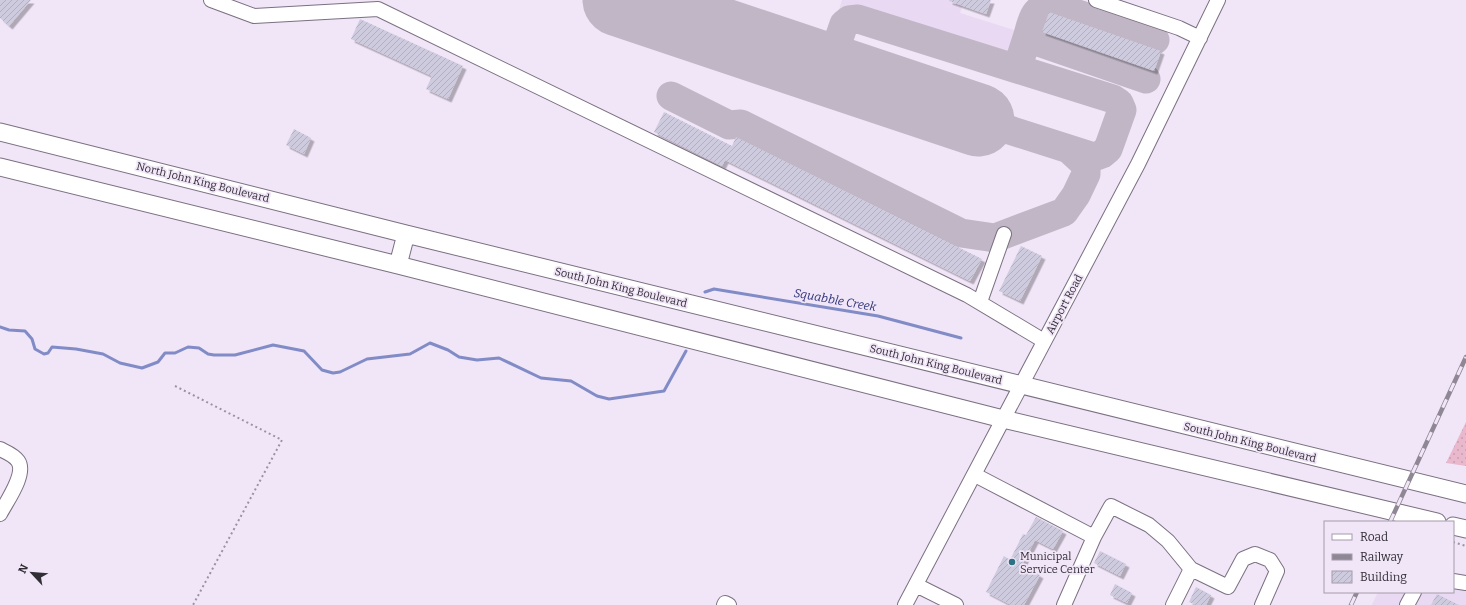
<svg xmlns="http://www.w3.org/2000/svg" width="1466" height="605" font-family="Bitter,serif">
<defs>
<pattern id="grass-dots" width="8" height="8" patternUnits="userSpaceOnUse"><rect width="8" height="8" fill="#eab8cd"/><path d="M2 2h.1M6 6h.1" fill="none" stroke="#c99eb1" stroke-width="1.8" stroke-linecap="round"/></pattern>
<pattern id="building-hatch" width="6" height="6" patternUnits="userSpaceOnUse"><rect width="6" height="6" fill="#cfcbdf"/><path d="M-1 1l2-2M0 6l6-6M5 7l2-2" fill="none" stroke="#b2afc0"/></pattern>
<filter id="shadow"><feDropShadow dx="3.5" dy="3.5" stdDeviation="0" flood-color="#0004"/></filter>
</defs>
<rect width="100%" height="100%" fill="#f1e5f8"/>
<!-- built -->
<path fill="#e9d9f2" d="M842,0H964L960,13L1036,37L1023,76L837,16Z
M1453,573L1466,574V605H1372L1378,592H1453Z"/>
<!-- grass -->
<path fill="url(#grass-dots)" d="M1466,422V466L1446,463Z"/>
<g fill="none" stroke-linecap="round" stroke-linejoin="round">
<!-- stream -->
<path stroke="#818cc6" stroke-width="3" d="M705,292L714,289L878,316L961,338
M0,327L9,330L25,331L32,339L35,349L44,354L48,353L52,347L76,349L103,354L120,363L142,368L158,362L165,353H175L188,347L199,348L208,354L214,355H235L273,345L304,351L322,370L333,373L340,372L367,359L410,354L430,343L448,350L459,357L477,360L499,358L541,378L571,381L597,396L609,399L664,391L686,351"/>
<!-- taxiway -->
<path stroke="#c0b6c6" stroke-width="29" d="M1027,38C1032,23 1032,8 1051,5L1155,40
M1017,69L1027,38L1146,79
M828,70L844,24L849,20L858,19L1113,99L1119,103L1122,110L1108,149L1102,154L1094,157L978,120
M671,96L729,125L741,124L961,233L995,238L1064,212L1076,195L1086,174V167L1083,162L1070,150"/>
<!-- runway -->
<path stroke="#c0b6c6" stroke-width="73" d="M619,0L978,120"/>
</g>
<!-- building -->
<path fill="url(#building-hatch)" filter="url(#shadow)" d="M0,0H31L9,26L0,18Z
M949,0H991L986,14L949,1Z
M1049,12L1161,51L1154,71L1042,32Z
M360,19L463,66L448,99L426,89L432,76L351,39Z
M664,112L732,146L736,137L982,259L970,281L725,160L722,166L654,132Z
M294,129L311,138L304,154L286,145Z
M1021,246L1042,256L1020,301L999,291Z
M1036,517L1063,531L1053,549L1035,540L1022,565L1040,575L1024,605H1011L986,592L1004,556L1010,560L1023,534L1026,535Z
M1100,551L1126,564L1120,576L1094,563Z
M1115,584L1132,593L1127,603L1110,595Z
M1196,587L1211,595L1206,605H1196L1189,602Z
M1437,594L1459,605H1431Z"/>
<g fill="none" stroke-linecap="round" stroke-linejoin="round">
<!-- minor casing -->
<g stroke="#7b7081" stroke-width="16">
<path id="minor" d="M211,0L254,16L378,9L967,295L1044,341
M1096,0L1179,28L1200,38
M980,302L1004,234
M0,449C6,452 14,455 18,461C27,474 6,502 0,514
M975,475L1094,537L1111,506L1149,525L1168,541L1191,569L1228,587L1243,559L1255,554L1270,560L1277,571L1262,605
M1453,581L1466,583
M916,585L956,605
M724,605L725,603L729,605
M905,605L1138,164L1218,0
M1064,605L1094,537
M1173,605L1191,569
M1407,605L1414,592"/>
</g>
<!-- major casing -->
<g stroke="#7b7081" stroke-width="19">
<path id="major" d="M0,132L406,234L1466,494
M0,167L398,265L1003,419L1437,522
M398,265L406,234
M1453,526L1466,529"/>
</g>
<!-- path -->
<path stroke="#9b92a0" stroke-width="2" stroke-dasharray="2 3" stroke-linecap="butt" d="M175,386L282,440L193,605
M1453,542L1466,546"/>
<!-- minor -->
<use href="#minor" stroke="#fff" stroke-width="14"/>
<!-- major -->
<use href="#major" stroke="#fff" stroke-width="17"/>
<!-- rail casing -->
<g stroke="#8f8794" stroke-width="4.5">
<path id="rail" d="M1390,522L1466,357
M1351,605L1357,592"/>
</g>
<!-- rail -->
<use href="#rail" stroke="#f1e5f8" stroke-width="3" stroke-dasharray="9" stroke-linecap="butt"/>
</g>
<!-- markers -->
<circle fill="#2e7182" stroke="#f1e5f8" stroke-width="1.5" cx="1012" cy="562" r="4"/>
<g text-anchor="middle" stroke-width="3.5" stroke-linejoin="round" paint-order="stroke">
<!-- street labels -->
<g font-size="11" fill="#322e35" stroke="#f1e5f8">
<text transform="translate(203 182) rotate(14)" y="4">North John King Boulevard</text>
<text transform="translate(621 287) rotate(14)" y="4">South John King Boulevard</text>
<text transform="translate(1064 304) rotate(-62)" y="4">Airport Road</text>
<text transform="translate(936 364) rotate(14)" y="4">South John King Boulevard</text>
<text transform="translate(1250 442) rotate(14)" y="4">South John King Boulevard</text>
</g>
<!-- poi labels -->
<g font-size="11" fill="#322e35" stroke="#f1e5f8" text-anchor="start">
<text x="1020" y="560">Municipal<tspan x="1020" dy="13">Service Center</tspan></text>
</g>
<!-- water labels -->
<g font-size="12" font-style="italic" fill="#2f357a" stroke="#f1e5f8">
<text transform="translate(835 300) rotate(10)" y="4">Squabble Creek</text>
</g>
</g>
<!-- legend -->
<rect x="1324" y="521" width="130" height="72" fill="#f1e5f8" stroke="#a59caa"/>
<rect x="1332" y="534" width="20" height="6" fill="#ffffff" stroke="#a59caa"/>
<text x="1360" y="541" font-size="12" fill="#322e35">Road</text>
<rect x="1332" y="554" width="20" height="6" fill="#8f8794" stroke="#a59caa"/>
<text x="1360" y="561" font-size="12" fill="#322e35">Railway</text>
<rect x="1332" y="571" width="20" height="12" fill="url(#building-hatch)" stroke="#a59caa"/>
<text x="1360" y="581" font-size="12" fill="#322e35">Building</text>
<!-- north arrow -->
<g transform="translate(32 573) rotate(296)" stroke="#f1e5f8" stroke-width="3" paint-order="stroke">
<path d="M0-3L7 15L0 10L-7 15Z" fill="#322e35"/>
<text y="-6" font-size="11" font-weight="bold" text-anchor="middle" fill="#322e35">N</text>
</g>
</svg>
